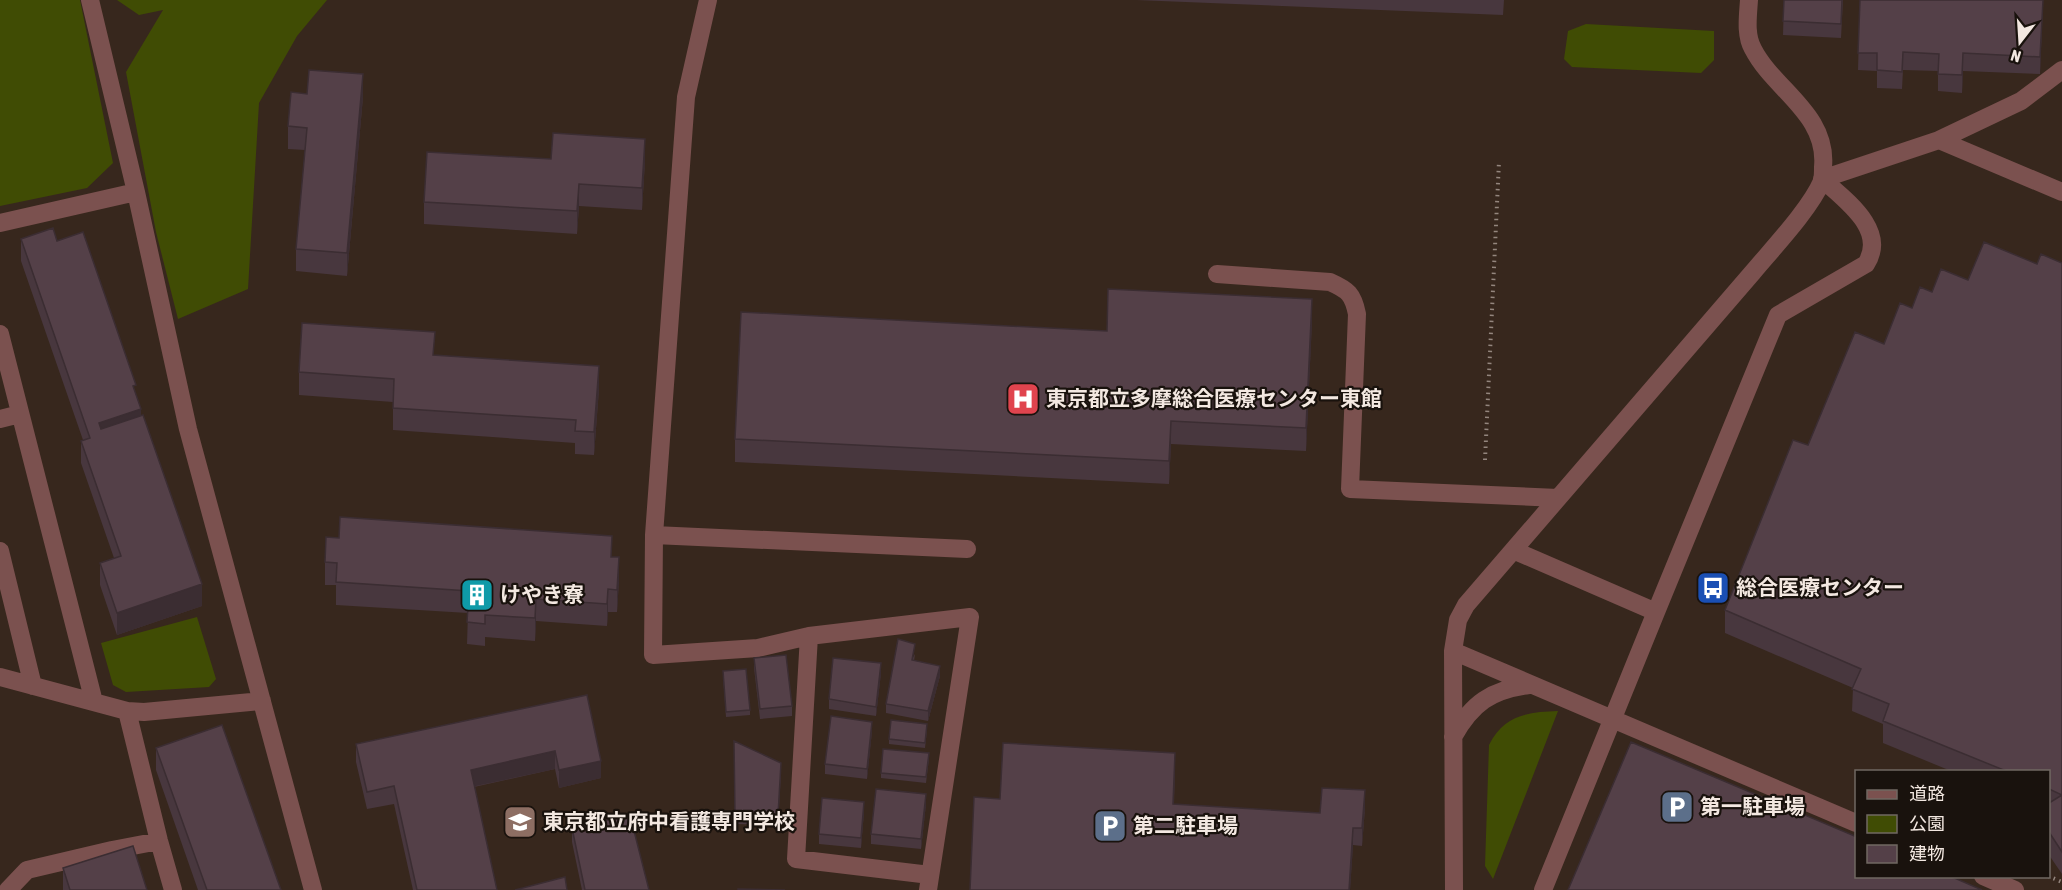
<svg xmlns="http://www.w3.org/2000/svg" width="2062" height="890" font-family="'Asap Condensed','Noto Sans JP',sans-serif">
<rect width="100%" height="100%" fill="#37271d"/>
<!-- green -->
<path fill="#404c04" d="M0,0H80L113,163L87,188L0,206Z
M117,0H327L297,36L259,103L248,289L178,319L156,232L126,72L163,10L139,15Z
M1586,24L1714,31V60L1701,73L1572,67L1564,59L1568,31Z
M197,617L216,679L209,687L126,692L113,685L101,643Z
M1558,711L1493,879L1485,866L1489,745C1504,715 1527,712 1558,711Z"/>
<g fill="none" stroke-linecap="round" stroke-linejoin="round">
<!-- path -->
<path stroke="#94867e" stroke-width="4" stroke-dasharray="1.5 4.5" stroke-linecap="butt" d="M1485,460L1499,161
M2048,876L2062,882"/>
<!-- minor -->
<path stroke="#7b514f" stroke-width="18" d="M90,0L136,192L188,429L313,890
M708,0L686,97L654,535L653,655L758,648L809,636L970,617L928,890
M1939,140L2062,192
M1822,179L1939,140L2021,101L2062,70
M0,223L136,192
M1217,274L1330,282C1348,290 1353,294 1357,314L1350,489L1558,498
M0,334L94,702
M0,419L20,414
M654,535L967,549
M1513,550L1656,612L1778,315L1866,264C1888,230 1845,200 1822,179
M0,551L33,686
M809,636L796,859L930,875
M1453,651L1856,823
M0,677L127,711L144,712L262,701
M127,711L159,841L173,890
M1453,737C1472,703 1491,690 1529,685
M1983,876L2015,890
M8,890L27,870L112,850L159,841
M1454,890L1453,651L1458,620L1466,605L1753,272C1773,248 1810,209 1822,181C1823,177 1823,172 1823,167C1828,114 1774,90 1753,49C1745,35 1748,16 1749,0
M1543,890L1656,612"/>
</g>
<!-- wall -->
<path fill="#48373e" d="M1136,0H1504L1503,15Z
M1784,0H1843L1841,38L1783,35Z
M1860,0H2043L2040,74L1963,71L1962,93L1938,91V71L1903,70L1902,89L1877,88V71L1858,70Z
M307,94L363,97L347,276L296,271V249L305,150L288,149V126Z
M551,159L645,161L642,210L579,206L577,234L424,224V202Z
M21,239L57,241L136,395L141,416L202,606L117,635L100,585V563L114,558L81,463V441L83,440L21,261Z
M2062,263V874L2049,855V771H1951L1883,743V724L1852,711L1853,688L1725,633V610L1808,445L1884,344L1912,308L1932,292L1968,280L2037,264Z
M1312,321L1306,451L1171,444L1169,484L735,462V439L1107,331Z
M435,355L599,389L594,455L575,454V443L393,430V402L299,395V372Z
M612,557L619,580L617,612H608L607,626L536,621L535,641L485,637V646L467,644L468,613L336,605V585H325V562Z
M915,654L914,661L940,676L928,721L886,713V704Z
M754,658L792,706V716L760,719L754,668Z
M881,673L876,716L829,709V699Z
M723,676L750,710V715L726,717Z
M587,695L601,778L559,788L555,769L474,787L497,890H413L394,804L367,809L356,762V744Z
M927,729L925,748L889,744V739Z
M872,731L867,779L825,774V764Z
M734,741L781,773L778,825L735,824Z
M156,748L281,890H198L156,770Z
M929,758L926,783L881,778V773Z
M1175,770L1174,804L1320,813L1365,808L1362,846L1353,845L1350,890H970L1000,799Z
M926,804L921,849L871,844V834Z
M864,812L861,848L819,844V834Z
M572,828L649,890H582L572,842Z
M63,868L147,890H63Z"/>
<!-- shaded-wall -->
<path fill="#3b2d32" d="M2043,0L2040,74V57Z
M1963,53V71L1962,93V75Z
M363,74V97L347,276V253Z
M645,139V161L642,210V188Z
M579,184V206L577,234V211Z
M1312,299V321L1306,451V428Z
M599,366V389L594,455V432Z
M141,409V431L99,446V423Z
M1171,421V444L1169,484V461Z
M619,557V580L617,612V590Z
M202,584V606L117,635V613Z
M608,589V612L607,626V604Z
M536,599V621L535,641V618Z
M881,663V673L876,716V707Z
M940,666V676L928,721V711Z
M872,722V731L867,779V769Z
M555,751V769L471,787V770Z
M1175,753V770L1173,822V804Z
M601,761V778L559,788V770Z
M1365,790V808L1362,846V828Z
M926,794V804L921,849V839Z
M864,802V812L861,848V838Z
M1353,828V845L1350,890H1349Z"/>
<!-- building -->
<path fill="#544048" stroke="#3b2d32" stroke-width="1.5" d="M1784,0H1842L1841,24L1783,21Z
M1860,0H2043L2040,57L1963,53L1962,75L1938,74L1939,54L1903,52L1902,72L1877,70V53H1858Z
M309,70L363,74L347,253L296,249L307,128L288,126L291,92L307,94Z
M553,133L645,139L642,188L579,184L577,211L424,202L427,152L551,159Z
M53,228L57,241L83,232L136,385L133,386L141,409L99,423L101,429L143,415L202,584L117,613L100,563L121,556L81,441L90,438L21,239Z
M1984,242L2037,264L2041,254L2062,263V795L2049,789V771H2006L1883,721L1889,704L1852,689L1861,669L1725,610L1793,440L1808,445L1855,332L1884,344L1900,303L1912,308L1920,287L1932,292L1941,269L1968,280Z
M1108,289L1312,299L1306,428L1171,421L1169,461L735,439L741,312L1107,331Z
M302,323L435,332L433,355L599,366L594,432L575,431L576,420L393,408L394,379L299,372Z
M340,517L612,536L611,557H619L617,590L608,589L607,604L536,599L535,618L485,615V624L467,622L469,591L336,582L337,563L325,562L326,537L339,538Z
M898,639L915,644L912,660L940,666L928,711L886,704Z
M786,655L792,706L760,709L754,658Z
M833,658L881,663L876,707L829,699Z
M746,669L750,710L726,712L723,671Z
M587,695L601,761L559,770L555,751L471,770L497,890H417L394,786L367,792L356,744Z
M831,716L872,722L867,769L825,764Z
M891,720L927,724L925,743L889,739Z
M222,725L281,890H207L156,748Z
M734,741L781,763L778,815L735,814Z
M1631,742L1857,837V876H1950L1982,890H1568Z
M1003,743L1175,753L1173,804L1320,813L1322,788L1365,790L1362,828H1353L1349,890H970L974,797L1000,799Z
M883,749L929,753L926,777L881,773Z
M876,789L926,794L921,839L871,834Z
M2062,795V852L2049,832V803Z
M822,798L864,802L861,838L819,834Z
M630,815L649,890H585L572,828Z
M133,846L147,890H70L63,868Z
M565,877L567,890H515Z
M738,889L785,890H738Z"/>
<!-- icons -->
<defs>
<g id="hospital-square" transform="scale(1.725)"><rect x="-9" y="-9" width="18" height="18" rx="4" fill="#e0444e" stroke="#19120d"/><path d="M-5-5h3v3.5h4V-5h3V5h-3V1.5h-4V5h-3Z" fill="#fff"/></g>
<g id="bus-square" transform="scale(1.725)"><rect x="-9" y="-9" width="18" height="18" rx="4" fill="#1a4fb4" stroke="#19120d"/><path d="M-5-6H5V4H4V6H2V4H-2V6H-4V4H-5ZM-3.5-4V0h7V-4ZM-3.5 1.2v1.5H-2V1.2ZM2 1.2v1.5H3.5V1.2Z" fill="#fff"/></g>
<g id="building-square" transform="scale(1.725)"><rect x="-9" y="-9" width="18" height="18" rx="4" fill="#0f9aa8" stroke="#19120d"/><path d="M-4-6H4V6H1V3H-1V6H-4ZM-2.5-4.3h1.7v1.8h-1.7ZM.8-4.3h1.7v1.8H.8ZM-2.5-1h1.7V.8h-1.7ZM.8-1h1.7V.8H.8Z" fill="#fff"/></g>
<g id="parking-square" transform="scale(1.725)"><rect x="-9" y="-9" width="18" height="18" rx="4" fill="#5c6f8a" stroke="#19120d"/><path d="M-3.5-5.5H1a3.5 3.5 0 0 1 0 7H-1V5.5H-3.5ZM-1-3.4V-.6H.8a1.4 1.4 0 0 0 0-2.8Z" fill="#fff"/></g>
<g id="university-square" transform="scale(1.725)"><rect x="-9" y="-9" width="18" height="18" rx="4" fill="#8d6e63" stroke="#19120d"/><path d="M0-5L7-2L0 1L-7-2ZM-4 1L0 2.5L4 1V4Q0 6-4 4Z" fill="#fff"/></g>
</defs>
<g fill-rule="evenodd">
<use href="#hospital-square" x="1023" y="399"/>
<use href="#bus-square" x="1713" y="588"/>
<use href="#building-square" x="477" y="595"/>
<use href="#parking-square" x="1677" y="807"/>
<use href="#university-square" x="520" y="822"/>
<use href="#parking-square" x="1110" y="826"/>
</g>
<g text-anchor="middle" stroke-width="4.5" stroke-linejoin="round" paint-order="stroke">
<!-- poi labels -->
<g font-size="21" font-weight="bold" fill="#f3e8e1" stroke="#19120d" text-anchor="start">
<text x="1046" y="406">東京都立多摩総合医療センター東館</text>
<text x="1736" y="595">総合医療センター</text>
<text x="500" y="602">けやき寮</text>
<text x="1700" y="814">第一駐車場</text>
<text x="543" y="829">東京都立府中看護専門学校</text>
<text x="1133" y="833">第二駐車場</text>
</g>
</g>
<!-- legend -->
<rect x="1855" y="770" width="195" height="108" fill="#19120d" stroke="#706862" stroke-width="1.5"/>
<rect x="1867" y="790" width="30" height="9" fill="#7b514f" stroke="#706862" stroke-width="1.5"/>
<text x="1909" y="800" font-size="18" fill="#f3e8e1">道路</text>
<rect x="1867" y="815" width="30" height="18" fill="#404c04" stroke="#706862" stroke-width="1.5"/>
<text x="1909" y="830" font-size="18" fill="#f3e8e1">公園</text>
<rect x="1867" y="845" width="30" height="18" fill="#544048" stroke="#706862" stroke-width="1.5"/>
<text x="1909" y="860" font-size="18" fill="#f3e8e1">建物</text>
<!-- north arrow -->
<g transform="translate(2020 42) rotate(197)" stroke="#19120d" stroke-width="4.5" paint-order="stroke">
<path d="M0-4.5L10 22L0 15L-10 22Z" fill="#f3e8e1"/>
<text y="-9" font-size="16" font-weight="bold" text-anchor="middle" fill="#f3e8e1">N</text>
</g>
</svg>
